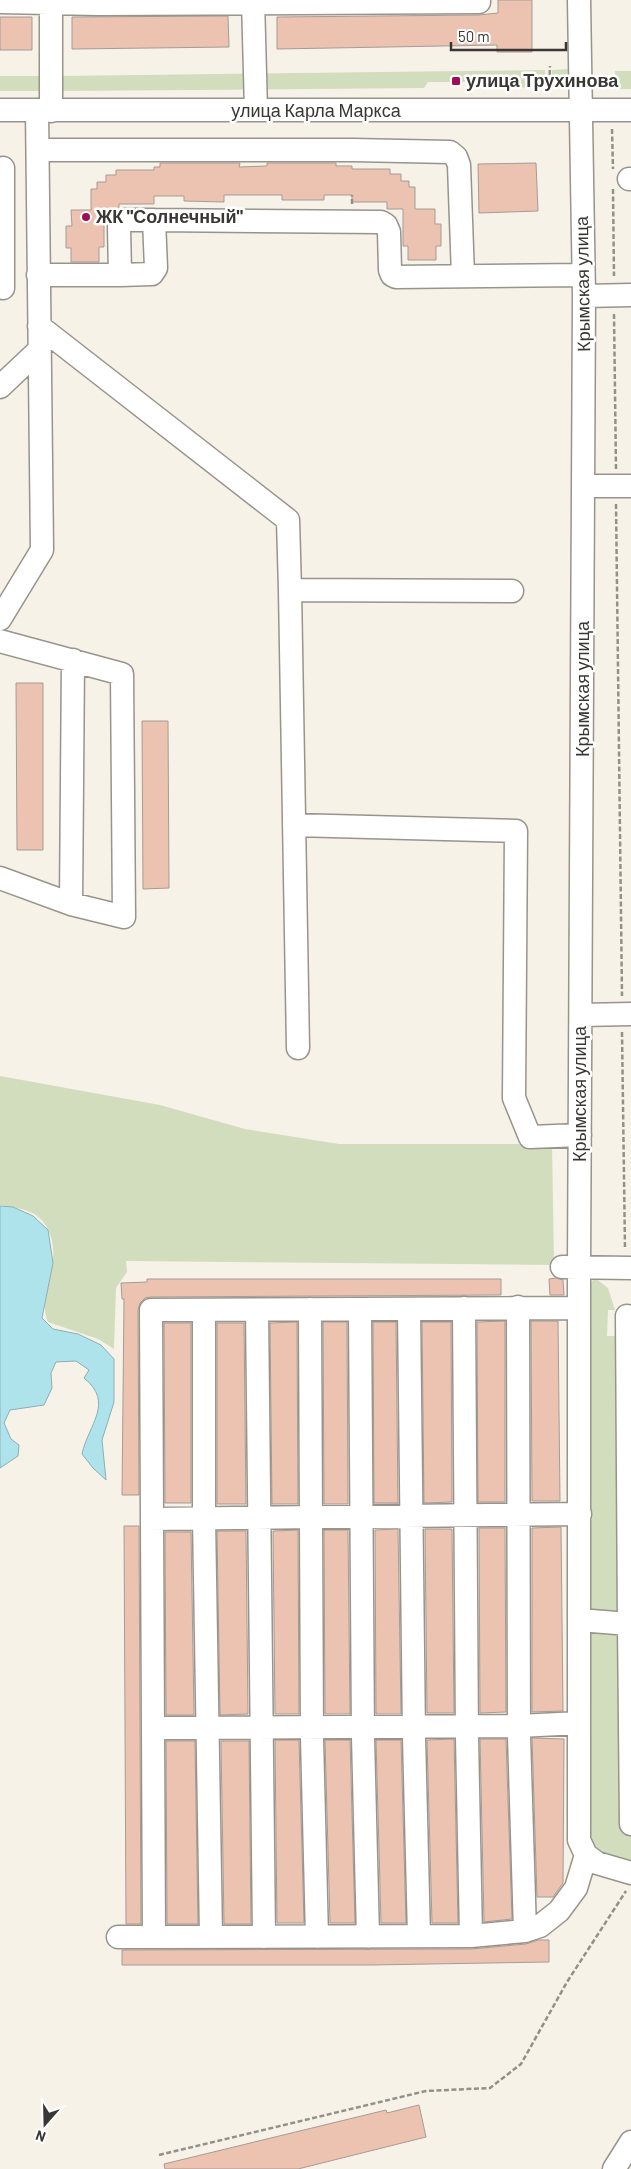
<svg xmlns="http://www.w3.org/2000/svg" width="631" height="2169" font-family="Barlow,sans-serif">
<rect width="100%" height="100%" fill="#f6f2e8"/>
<!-- green -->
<path fill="#d2ddbe" d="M571,69C567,81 564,88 551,87L552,70Z
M545,70L546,87L505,88L496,82H428L424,88L60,91V76Z
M615,71H631V89H616Z
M0,76H39V91H0Z
M0,1076L160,1105L245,1129L339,1144H552L554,1265L126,1261L127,1272L116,1288L114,1349L98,1339L48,1322C36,1293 62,1267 50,1234C41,1210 23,1209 0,1205Z
M595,1278L608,1288L615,1310H608L607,1336H621L622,1611C609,1613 596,1615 585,1607L590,1460L589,1285Z
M588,1626L621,1629L626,1827L631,1837V1862C603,1854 599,1856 585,1830Z"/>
<!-- water -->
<path fill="#afe3eb" stroke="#8bafb4" d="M0,1206L13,1207L33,1216L48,1230L53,1263L42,1318L53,1329L78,1334L101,1345L114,1359V1402L102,1440L106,1480L93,1468L82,1454C88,1425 115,1403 84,1378L89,1370L76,1361L56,1362L51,1373L52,1388L44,1405L10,1410L4,1423L11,1439L19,1445L18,1456L0,1468Z"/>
<!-- building -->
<path fill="#ecc3b0" stroke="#a69b96" d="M498,0H532V52H497V45L277,49V17L479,15L498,13Z
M228,16L229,47L72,49V17Z
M0,17H32V50H0Z
M160,163H240L239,167L267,166V163H336V166H352V169H390V174H401V181H409V187H415V209H435V224H441V246H436V260H408V246H403V209H387V202H352V195H324V200H282V195H224V202L184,201V196H154V204H119V208L116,210H104V247H99V262H71V248H66V226H72L71,210H91V189H97V182H106V175H116V170H154V167H160Z
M536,163L538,211L479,213L478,164Z
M16,683H43V850H17Z
M142,721H168L169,888L143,889Z
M556,1278L563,1280L564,1295H550L549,1279Z
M147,1279H501V1295L151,1297L145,1298L140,1303L138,1310L139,1495H122L124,1299H122L121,1283L147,1282Z
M505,1321V1502H478L477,1322Z
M531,1321H558L560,1501H532Z
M297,1322L298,1504H272L270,1323Z
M323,1322H347L348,1504H324Z
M373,1322H396L398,1503H374Z
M422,1322H451L452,1502L424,1503Z
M164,1323H191V1503H165Z
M217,1323H244L246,1504H217Z
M124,1526H139L141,1924H126Z
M561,1527L563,1711L532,1712V1528Z
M479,1528H505L506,1712L480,1713Z
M398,1529L401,1714H376L375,1530Z
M425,1529H452L454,1713H427Z
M298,1530L299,1714H275L273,1531Z
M324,1530H348L350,1714H325Z
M217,1531H246L248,1714L220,1715Z
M165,1532H191L194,1715H166Z
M532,1738L564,1739L563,1883L553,1897H537Z
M454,1739L458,1923H432L427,1740Z
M480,1739H506L512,1919L484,1922Z
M275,1740H299L304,1923H277Z
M325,1740H350L355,1923H330Z
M376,1740H401L406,1923H381Z
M166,1741H195L198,1924H167Z
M221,1741H249L251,1924H224Z
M538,1940H549V1962L371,1965H122V1950L471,1949L526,1944Z
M419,2105L426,2137L298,2169H165L164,2164L386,2110L387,2113Z"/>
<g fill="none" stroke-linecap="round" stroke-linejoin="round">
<!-- minor casing -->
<g stroke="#98948b" stroke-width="25">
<path id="minor" d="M253,0L256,110
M579,0L584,296L579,1268V1840L586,1855L597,1863L631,1873
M0,2L98,4L479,2V0
M51,2V111
M0,110H631
M38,150H353L450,152L456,157L459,165L463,276
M3,168V288
M629,179H631
M38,275H120L119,226L121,222L125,220H154L381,222L386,225L389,232L390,270L392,275L396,277L583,275
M120,275L152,274L156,268L154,220
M584,296L631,295
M39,326L288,520L290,590
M0,387L38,351
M583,486H631
M0,619L42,550L37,110
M0,641L122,674L124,917L71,904L0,878
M294,825L516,831L514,1098L530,1137L580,1135
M71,904L73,660
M581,1015L631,1014
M298,1048L290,590L512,591
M562,1267L631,1268
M518,1307L519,1736L525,1931
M464,1308L467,1737L471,1936
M579,1308L151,1310L154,1937L471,1936L525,1931L540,1926L559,1911L576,1888L586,1855
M310,1309L312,1738L317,1937
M360,1309L363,1737L368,1937
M409,1309L414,1737L419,1936
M204,1310V1518L211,1936
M257,1310L264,1937
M627,1316L629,1624H631
M152,1519L580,1514
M579,1620L629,1624L631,1824
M153,1728L519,1726L579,1723
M118,1937H154
M614,2169L631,2142"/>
</g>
<!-- path -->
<path stroke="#939089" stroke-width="2.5" stroke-dasharray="5 2.5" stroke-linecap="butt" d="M549,90L550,66
M612,129L613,169
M613,189L614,276
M352,204V195
M614,314L616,469
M616,504L622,996
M622,1032L625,1249
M159,2155L426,2091L490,2088L521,2064L567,1982L626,1891"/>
<!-- minor -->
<use href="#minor" stroke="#fff" stroke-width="22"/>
</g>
<!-- markers -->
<g fill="#9f0d55" stroke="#fff" stroke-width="2">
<rect x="451" y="76" width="10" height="10" rx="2.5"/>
<circle cx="86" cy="217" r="5"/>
</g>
<g text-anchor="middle" stroke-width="5" stroke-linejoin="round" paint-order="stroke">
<!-- poi labels -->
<g font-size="18" font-weight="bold" fill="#383733" stroke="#fff" text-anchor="start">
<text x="466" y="87">улица Трухинова</text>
<text x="96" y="223">ЖК "Солнечный"</text>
</g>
<!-- street labels -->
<g font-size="18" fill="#383733" stroke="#fff">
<text x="316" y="117">улица Карла Маркса</text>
<text transform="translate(583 284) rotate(-91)" y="6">Крымская улица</text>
<text transform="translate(583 689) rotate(-90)" y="6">Крымская улица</text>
<text transform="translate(580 1094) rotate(-90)" y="6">Крымская улица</text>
</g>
</g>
<!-- north arrow -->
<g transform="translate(45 2124) rotate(200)" stroke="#ffffff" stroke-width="4" paint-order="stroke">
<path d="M0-4L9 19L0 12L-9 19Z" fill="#383733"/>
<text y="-8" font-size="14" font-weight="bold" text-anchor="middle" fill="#383733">N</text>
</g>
<!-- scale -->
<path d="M451 42v8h115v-8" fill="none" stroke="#383733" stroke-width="2.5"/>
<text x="458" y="42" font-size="15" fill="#383733" stroke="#ffffff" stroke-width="4" paint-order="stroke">50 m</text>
</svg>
